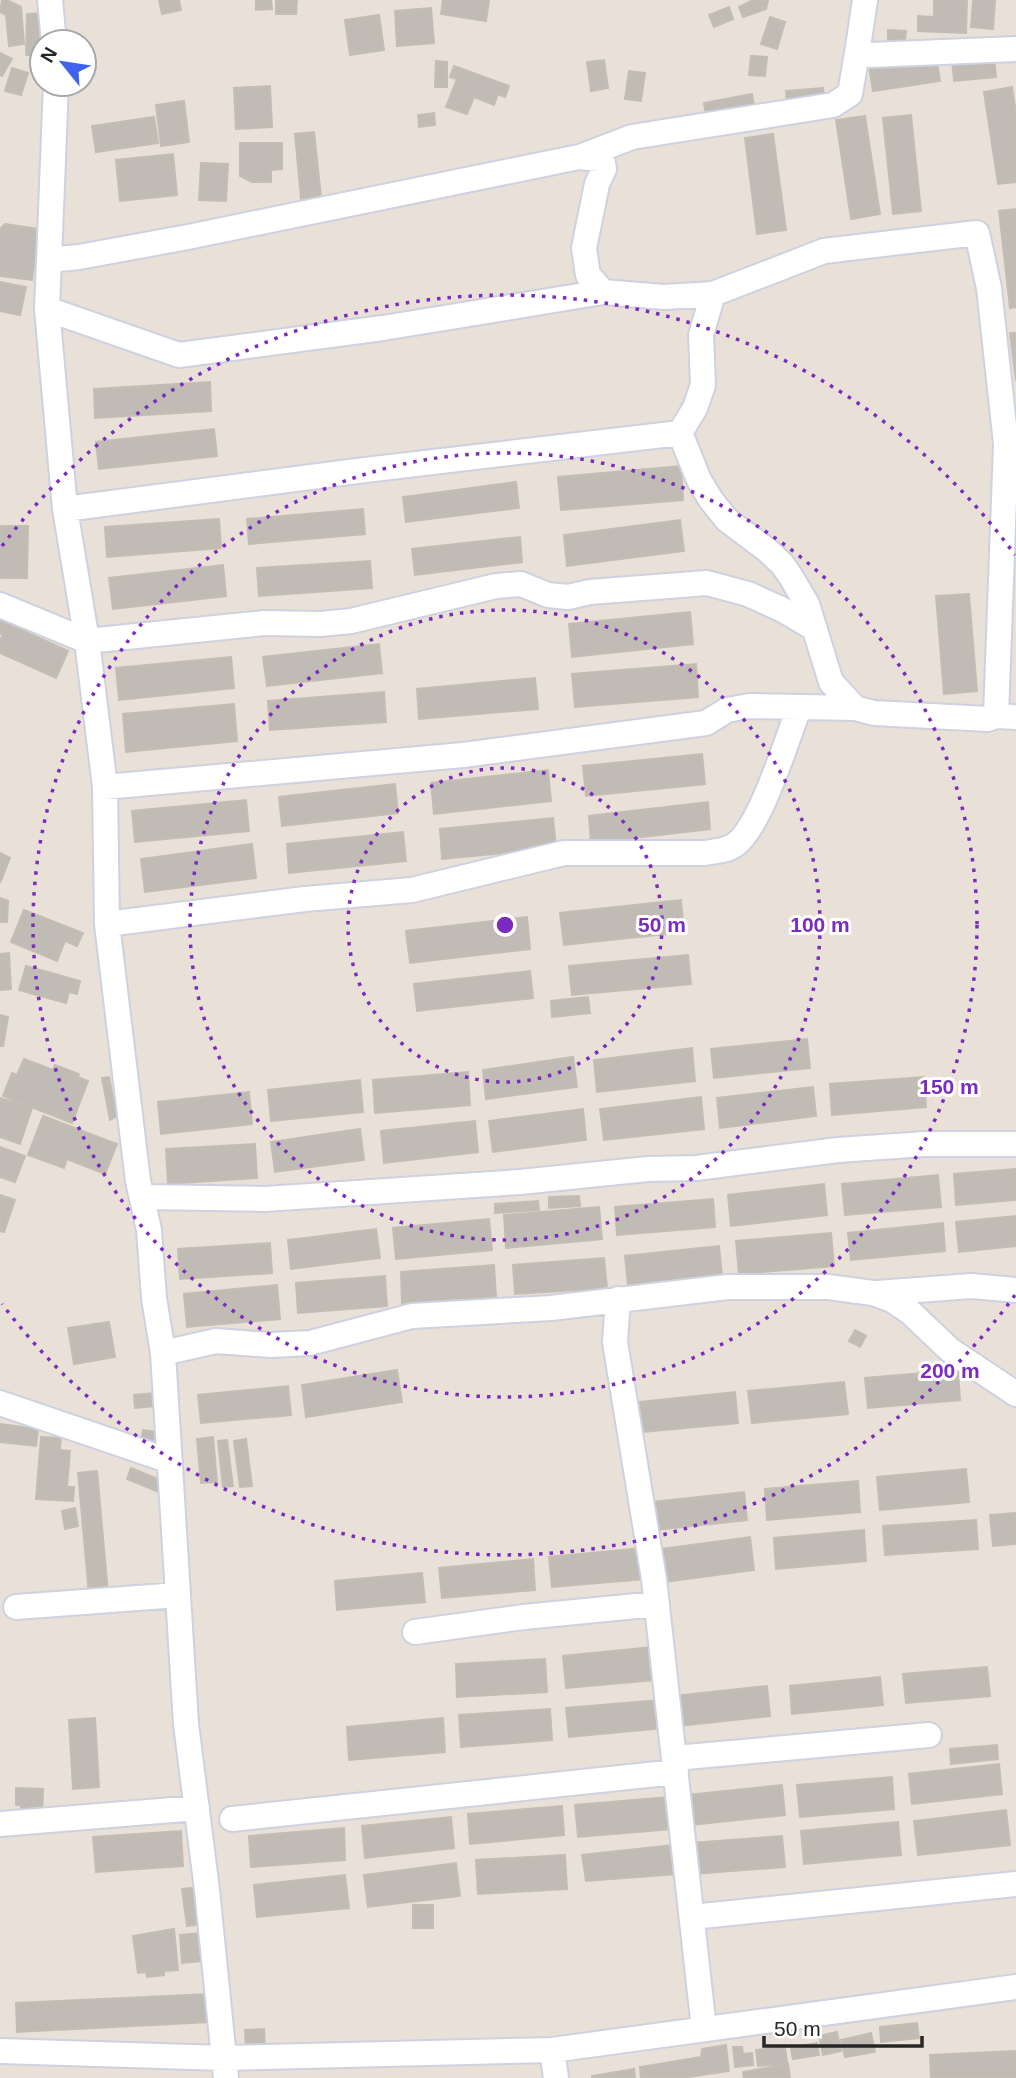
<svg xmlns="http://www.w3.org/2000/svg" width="1016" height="2078" font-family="Arial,sans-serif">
<rect width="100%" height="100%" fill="#e9e1d8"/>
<!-- building -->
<path fill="#c1bbb5" stroke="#c3bdb3" stroke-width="2" d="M2,0H7L21,7L24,44L9,46L6,15L0,12Z
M159,0H179L181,10L162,14Z
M256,0H271L272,9L256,10Z
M276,0H297L296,14H276Z
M443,0H489L486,21L441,14Z
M753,0H768L766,9L743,17L739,7Z
M934,0H967L966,33L918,31V16L934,17Z
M973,0H995L993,29L971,27Z
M729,7L733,19L714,27L709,15Z
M431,8L434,43L397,46L395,11Z
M45,13L42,55H26L27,14Z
M379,15L384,50L350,55L345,20Z
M770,17L785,22L777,49L761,44Z
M888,30L906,31L905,40L888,39Z
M0,53L12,59L2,76L0,75Z
M936,55L940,81L873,91L869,66Z
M751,56L767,57L765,76L749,75Z
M994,56L996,77L954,81L952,60Z
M604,60L608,88L591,91L587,62Z
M436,61L447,62V87H435Z
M454,66L509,86L505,97L498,94L494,105L474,97L467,114L446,107L457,79L450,77Z
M12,68L28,73L21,95L5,91Z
M629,71L645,73L641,101L625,99Z
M270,86L272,127L236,129L234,88Z
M1012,87L1016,113V182L998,184L984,92Z
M823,88L825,102L787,106L786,91Z
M752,94L755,112L707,120L704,103Z
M184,101L189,142L161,146L156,105Z
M434,113L435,125L419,127L418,115Z
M911,115L921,211L893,214L883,118Z
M865,116L880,214L851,219L836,120Z
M154,117L158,143L96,152L92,126Z
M314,132L321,197L301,199L295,134Z
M773,134L786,230L757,234L745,138Z
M240,143H282V169L271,170V182H252L240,176Z
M173,154L177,195L120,201L116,160Z
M201,163L228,164L226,201L199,200Z
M1016,209V307L1010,308L999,211Z
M5,224L39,229L32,280L0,276V229Z
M0,282L26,287L20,315L0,311Z
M1010,333H1016V381Z
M210,382L211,411L95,418L94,389Z
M214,429L217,456L99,469L96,442Z
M681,466L683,500L561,510L558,477Z
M516,482L519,508L406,522L403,497Z
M363,509L365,534L249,544L247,519Z
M219,519L221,548L107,557L105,527Z
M680,520L684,551L567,566L564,535Z
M0,526H28L27,578H0Z
M520,537L522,562L415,575L412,549Z
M370,561L372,588L259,596L257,568Z
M223,565L226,596L113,609L109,578Z
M969,594L977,691L944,694L936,596Z
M690,612L693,644L572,657L569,624Z
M0,620L68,651L56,678L0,653V641L3,635L0,634Z
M379,644L382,673L267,686L263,657Z
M231,657L234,688L119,700L116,668Z
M696,664L698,697L575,707L572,674Z
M535,678L538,709L419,719L417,689Z
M384,692L386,722L270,730L268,701Z
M234,704L237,741L126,752L123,714Z
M702,754L705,784L586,796L583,766Z
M548,770L551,801L434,814L431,783Z
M395,784L398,813L282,826L279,797Z
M246,800L249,831L135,842L132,811Z
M708,802L710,829L591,843L589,816Z
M553,818L556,848L442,859L440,829Z
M403,832L406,861L289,873L287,844Z
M252,844L256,878L145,892L141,859Z
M0,853L10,858L0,883Z
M0,898L8,901L7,922H0Z
M681,900L684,932L564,945L560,913Z
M24,910L83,933L77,946L65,941L57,961L11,942Z
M527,917L530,949L410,963L406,931Z
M9,953L11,989L0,990V954Z
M688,955L691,984L572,995L569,966Z
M26,966L80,981L77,994L69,992L66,1003L19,990Z
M530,971L533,998L417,1011L414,984Z
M588,997L590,1013L552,1017L551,1001Z
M0,1015L8,1017L3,1046H0Z
M807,1039L810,1068L714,1078L711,1049Z
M692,1048L695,1081L597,1092L594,1060Z
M573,1057L577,1087L486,1099L483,1070Z
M24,1059L53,1070L55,1065L79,1074L78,1077L88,1081L72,1123L3,1096L12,1073L17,1075Z
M468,1072L470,1105L375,1113L373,1080Z
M109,1077L117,1116L110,1120L102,1078Z
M924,1077L926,1107L832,1115L830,1084Z
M360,1080L363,1112L271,1121L268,1090Z
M813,1087L816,1116L720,1128L717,1098Z
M249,1092L252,1124L161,1134L158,1102Z
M701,1097L704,1129L604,1140L600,1109Z
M0,1098L32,1108L20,1144L0,1137Z
M583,1109L586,1140L493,1152L489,1121Z
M43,1116L117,1144L105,1174L67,1159L64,1168L28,1155Z
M475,1121L478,1152L384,1163L381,1131Z
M360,1129L364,1160L275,1172L271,1142Z
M255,1144L257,1178L168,1184L166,1149Z
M0,1147L25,1156L15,1182L0,1177Z
M1016,1169V1200L956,1205L954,1174Z
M938,1175L941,1207L845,1215L842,1184Z
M824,1184L827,1215L731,1226L728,1195Z
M0,1195L15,1200L4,1232L0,1231Z
M579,1196L580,1206L549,1208V1197Z
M713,1199L715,1227L617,1235L615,1207Z
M538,1201L539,1210L495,1213V1204Z
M599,1207L602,1239L506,1248L504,1215Z
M1016,1216V1246L959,1252L956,1222Z
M489,1219L492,1250L396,1259L393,1228Z
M943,1223L945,1251L851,1260L848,1233Z
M376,1229L380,1258L291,1269L288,1240Z
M831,1233L834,1266L739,1274L736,1241Z
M270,1243L272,1273L180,1279L178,1249Z
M719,1246L722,1276L628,1285L625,1256Z
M604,1258L607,1288L515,1294L513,1265Z
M494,1265L496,1297L402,1304L401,1272Z
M385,1276L387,1306L298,1313L296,1283Z
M277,1285L280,1319L187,1327L184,1294Z
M109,1322L115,1357L74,1364L68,1328Z
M855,1330L866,1336L860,1347L849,1341Z
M397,1370L402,1402L306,1417L302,1385Z
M958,1370L960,1400L868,1408L865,1378Z
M844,1382L848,1414L752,1423L748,1391Z
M288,1386L291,1415L201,1423L198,1395Z
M735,1392L738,1423L643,1432L640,1402Z
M154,1393L156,1406L135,1408L134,1395Z
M1,1424L38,1429L36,1446L0,1442Z
M143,1430L157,1432L155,1446L141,1444Z
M41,1437L61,1438L60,1450L70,1451L67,1487H74L73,1501L36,1499Z
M213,1437L217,1482L201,1483L197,1439Z
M246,1439L252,1486L240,1487L234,1441Z
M227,1440L233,1486L223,1487L218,1441Z
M131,1468L160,1480L159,1492L127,1479Z
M966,1469L969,1502L880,1510L877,1477Z
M97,1471L108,1593L89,1595L78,1473Z
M858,1481L860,1512L767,1520L765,1489Z
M744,1492L747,1520L656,1530L653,1502Z
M75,1508L78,1526L65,1529L62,1511Z
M1016,1513V1544L993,1546L990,1515Z
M976,1520L978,1549L885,1555L883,1526Z
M864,1530L866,1561L776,1569L774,1538Z
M750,1537L754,1570L664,1582L660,1549Z
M642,1548L645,1579L552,1587L549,1557Z
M533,1559L535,1590L442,1598L439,1568Z
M422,1573L425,1602L337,1610L335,1581Z
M652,1647L655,1680L566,1688L563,1656Z
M545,1659L547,1692L457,1697L456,1664Z
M987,1667L990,1696L906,1703L903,1674Z
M880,1677L883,1705L792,1714L790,1686Z
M767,1686L770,1716L679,1726L675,1696Z
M660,1700L663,1728L569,1737L566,1708Z
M550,1709L552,1740L461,1747L459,1715Z
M95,1718L99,1787L73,1789L69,1720Z
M443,1718L445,1752L349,1760L347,1727Z
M997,1745L998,1759L951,1764L950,1749Z
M999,1764L1002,1794L912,1804L909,1774Z
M892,1777L894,1809L800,1817L797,1785Z
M782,1785L785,1815L691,1825L688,1795Z
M16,1788L43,1789L42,1817L21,1816V1805H16Z
M669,1797L672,1829L578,1837L575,1805Z
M562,1806L564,1835L470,1844L468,1814Z
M1006,1810L1010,1845L918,1855L914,1821Z
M451,1817L454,1848L365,1858L362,1826Z
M898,1822L901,1855L804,1864L801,1831Z
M344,1828L345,1860L251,1867L249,1836Z
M181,1831L183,1866L96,1872L93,1837Z
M782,1836L785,1867L694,1874L691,1843Z
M673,1845L677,1874L586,1881L582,1855Z
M565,1855L567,1889L478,1894L476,1860Z
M456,1863L460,1896L368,1907L364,1875Z
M345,1875L349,1908L257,1917L254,1885Z
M197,1887L207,1923L187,1926L182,1889Z
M413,1905H433V1928H413Z
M174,1929L178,1970L164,1971V1975L147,1977L146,1972L138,1973L133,1936Z
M201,1933L203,1961L182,1963L180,1935Z
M209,1994L210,2022L17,2032L16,2003Z
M917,2023L919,2038L881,2042L880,2027Z
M264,2029L265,2050H246L245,2030Z
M837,2032L841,2051L823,2055L819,2036Z
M871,2033L875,2052L845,2057L841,2040Z
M817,2043L819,2055L793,2059L791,2048Z
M726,2045L729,2071L682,2078H641L640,2067L701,2057L702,2049Z
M733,2047H742L743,2054L752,2053L753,2065L735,2067Z
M785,2047L787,2063L758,2066L756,2050Z
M1016,2051V2078H931L930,2055Z
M788,2064L790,2078H744L743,2072Z
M634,2069L635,2078H592V2076Z"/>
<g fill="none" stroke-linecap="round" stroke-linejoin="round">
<!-- minor casing -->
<g stroke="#ced1df" stroke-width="28">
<path id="minor" d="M50,0L54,42
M865,0L858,47L863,52L870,55L1016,49
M56,84L49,260L79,257L188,237L579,157L599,159L603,163L604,169L597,184L584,248L588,275L603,292L664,297L713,294L701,335L703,385L695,408L680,433L699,480L711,500L727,520L767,550L782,564L791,577L807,604L831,682L855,708L874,713L988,719L996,716L1016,717
M580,157L632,137L833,105L850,94L858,47
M49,260L47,309L65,509L87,641L105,787L107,924L138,1181L149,1230L154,1298L163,1353L186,1724L207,1890L226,2078
M713,294L824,251L977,233L989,288L1006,444L996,716
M47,309L179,355L383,328L603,292
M65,509L365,470L680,433
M0,605L87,641L264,623L320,624L351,621L496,586L521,584L548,595L568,597L590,592L707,583L748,594L783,610L815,629
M105,787L463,755L706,723L727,710L749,706L855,708
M107,924L305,899L412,890L564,853H705C716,851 727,851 736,844C761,825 787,739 799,708
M142,1197L265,1199L520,1182L648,1169L696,1168L838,1150L925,1144H1016
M877,1293L971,1286L1016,1290
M618,1299L615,1342L654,1579L704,2029
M163,1353L216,1341L271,1345L310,1343L412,1316L551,1308L728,1287H828L873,1293L892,1300L910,1312L950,1350L1016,1394
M0,1403L170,1461
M16,1607L178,1595
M415,1632L524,1617L657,1604
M675,1758L929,1735
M232,1819L676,1772
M0,1824L197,1808
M692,1917L1016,1884
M552,2050L556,2078
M0,2051L224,2058L552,2050L1016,1987"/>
</g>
<!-- minor -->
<use href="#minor" stroke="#fff" stroke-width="24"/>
</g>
<!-- distance rings -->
<g fill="none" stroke="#7b2cbf" stroke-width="3.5" stroke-dasharray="3.5 7">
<circle cx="505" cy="925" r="157"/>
<circle cx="505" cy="925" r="315"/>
<circle cx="505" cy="925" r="472"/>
<path d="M1015 1295A630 630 0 0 1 2 1304M2 546A630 630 0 0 1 1015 555"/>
</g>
<circle cx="505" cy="925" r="10" fill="#7b2cbf" stroke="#fff" stroke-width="3.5"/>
<g font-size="21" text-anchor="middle" font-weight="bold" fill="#7b2cbf" stroke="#fff" stroke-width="6" stroke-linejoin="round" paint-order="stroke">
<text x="662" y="932">50 m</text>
<text x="820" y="932">100 m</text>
<text x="949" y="1094">150 m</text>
<text x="950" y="1378">200 m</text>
</g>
<!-- north arrow -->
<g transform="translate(63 63) rotate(300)"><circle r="33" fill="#ffffff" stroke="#a8a8a8" stroke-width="2"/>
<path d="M0-5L12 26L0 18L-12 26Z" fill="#4063ee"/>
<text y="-10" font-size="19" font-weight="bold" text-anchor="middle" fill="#262626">N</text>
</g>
<!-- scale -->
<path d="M764 2036v10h158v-10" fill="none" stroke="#262626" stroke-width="3.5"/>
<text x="774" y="2036" font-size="21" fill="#262626" stroke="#ffffff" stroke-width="5" paint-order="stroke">50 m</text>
</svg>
